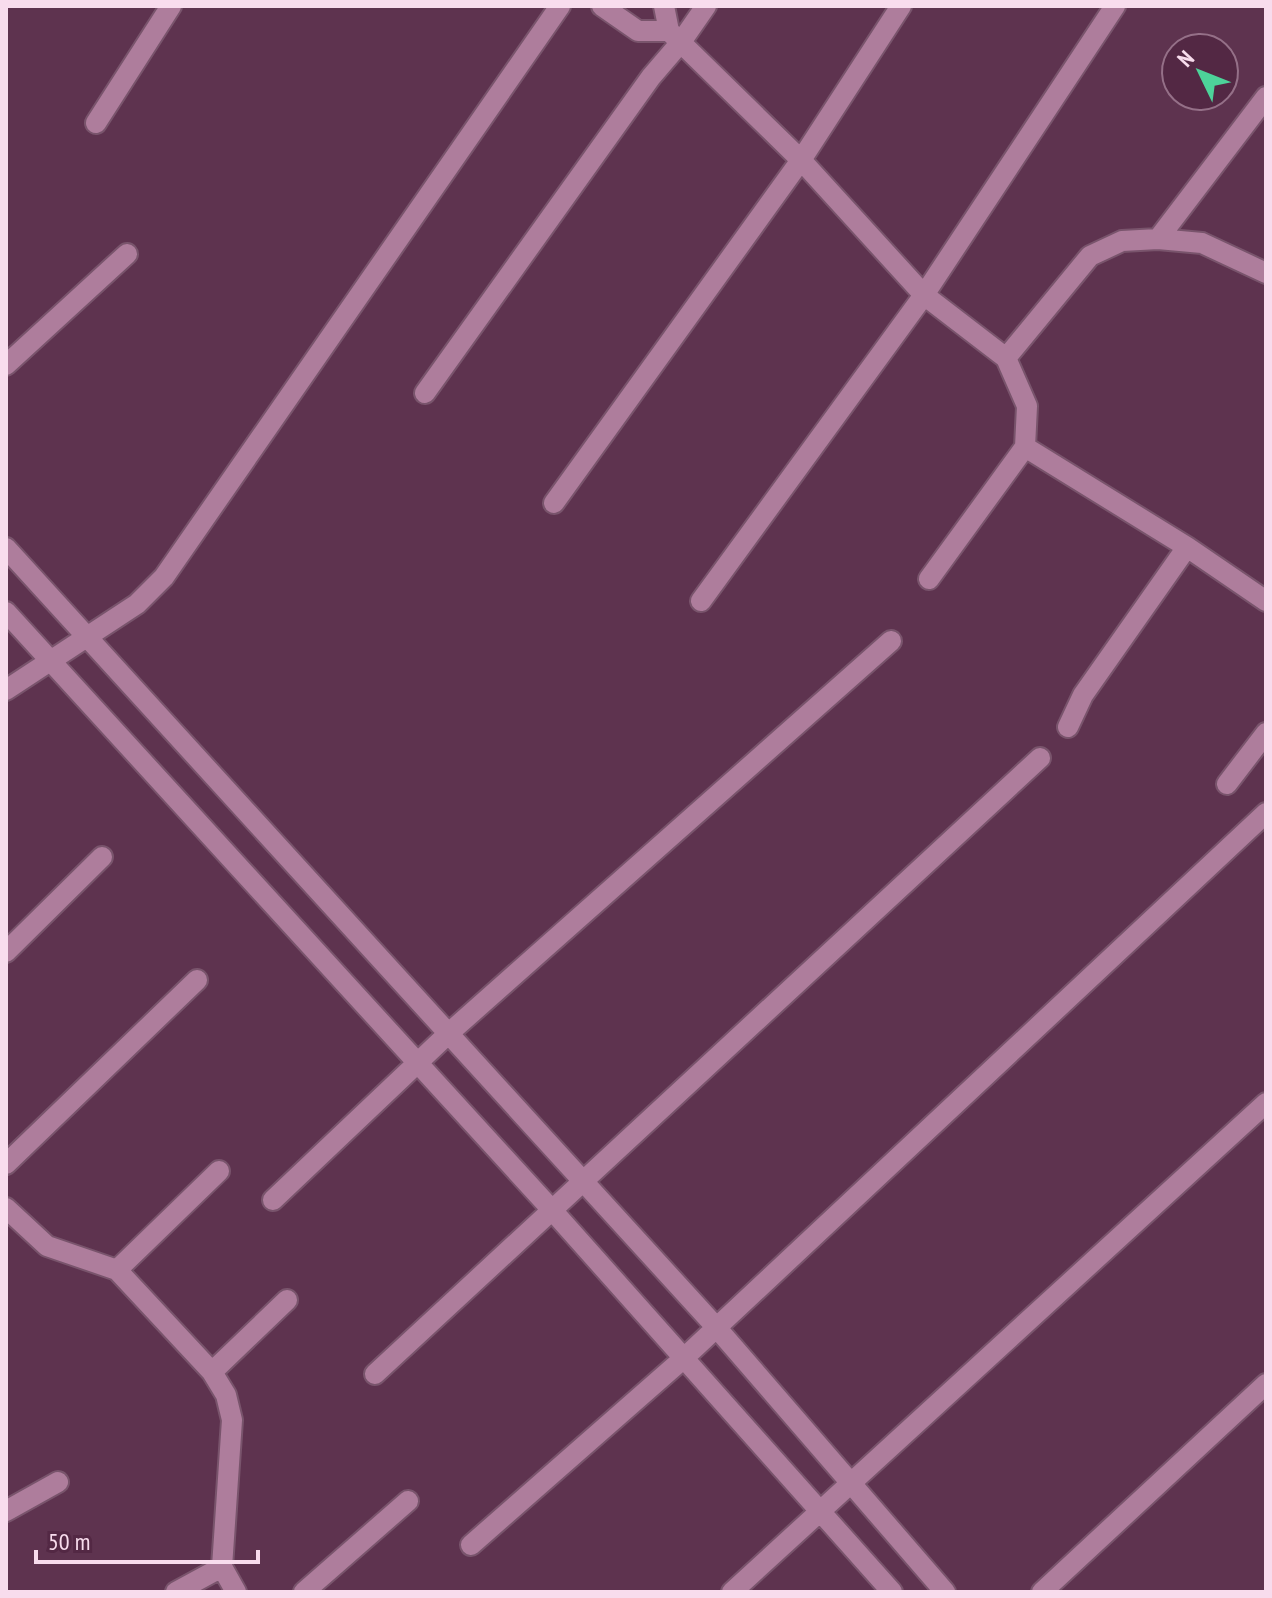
<svg xmlns="http://www.w3.org/2000/svg" width="1272" height="1598" font-family="'PT Sans Narrow',sans-serif">
<rect width="100%" height="100%" fill="#5e334f"/>
<g fill="none" stroke-linecap="round" stroke-linejoin="round">
<!-- minor casing -->
<g stroke="#79546c" stroke-width="24">
<path id="minor" d="M602,6L638,31H669
M664,6L669,31L801,160L924,295L1006,358L1090,256L1122,241L1158,239L1202,243L1266,273
M96,123L171,6
M1158,239L1266,97
M6,365L127,254
M425,393L651,77L681,42L706,6
M1025,447L1187,547
M554,503L801,160L901,6
M6,548L716,1327L945,1592
M929,579L1025,447L1027,406L1006,358
M701,601L924,295L1115,6
M6,612L552,1210L892,1592
M6,690L137,604L164,577L560,6
M1068,727L1083,695L1187,547L1266,601
M1227,784L1266,733
M6,952L102,857
M6,1164L197,980
M273,1200L449,1033L891,641
M6,1208L47,1246L117,1270L212,1372L226,1395L232,1420L222,1567L236,1592
M117,1270L219,1171
M212,1372L287,1300
M375,1374L1040,758
M6,1511L58,1482
M471,1545L684,1358L1266,813
M176,1592L222,1567
M304,1592L408,1501
M732,1592L1266,1103
M1042,1592L1266,1384"/>
</g>
<!-- minor -->
<use href="#minor" stroke="#ae7d9c" stroke-width="20"/>
</g>
<!-- border -->
<rect width="1272" height="1598" fill="none" stroke="#f8dced" stroke-width="16"/>
<!-- north arrow -->
<g transform="translate(1200 72) rotate(313)"><circle r="38" fill="#532844" stroke="#957088" stroke-width="2"/>
<path d="M0-6L14 30L0 20L-14 30Z" fill="#4dd39a"/>
<text y="-12" font-size="22" font-weight="bold" text-anchor="middle" fill="#f8dced">N</text>
</g>
<!-- scale -->
<path d="M36 1550v12h222v-12" fill="none" stroke="#f8dced" stroke-width="4"/>
<text x="48" y="1550" font-size="24" fill="#f8dced" stroke="#532844" stroke-width="6" paint-order="stroke">50 m</text>
</svg>
